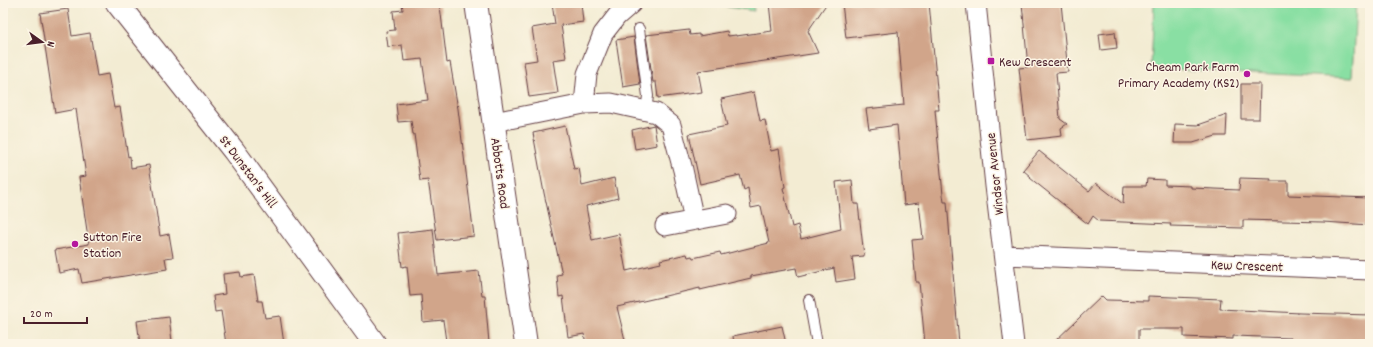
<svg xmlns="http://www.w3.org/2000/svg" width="1373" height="347" font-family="Dekko,sans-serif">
<rect width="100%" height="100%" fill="#fcf5e5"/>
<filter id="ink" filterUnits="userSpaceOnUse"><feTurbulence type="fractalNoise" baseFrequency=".025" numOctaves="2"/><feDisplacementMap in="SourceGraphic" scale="8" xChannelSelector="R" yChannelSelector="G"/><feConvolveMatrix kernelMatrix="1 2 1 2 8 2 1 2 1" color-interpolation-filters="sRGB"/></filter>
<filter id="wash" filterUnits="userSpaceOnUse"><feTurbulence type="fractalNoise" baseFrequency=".012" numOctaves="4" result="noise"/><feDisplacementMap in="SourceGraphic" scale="16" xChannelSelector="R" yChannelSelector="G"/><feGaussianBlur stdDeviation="0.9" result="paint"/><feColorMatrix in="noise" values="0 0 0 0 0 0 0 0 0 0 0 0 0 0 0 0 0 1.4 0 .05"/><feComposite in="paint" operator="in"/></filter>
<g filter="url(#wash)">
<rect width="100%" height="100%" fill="#f3ecd3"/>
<!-- green -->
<path fill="#89dfa3" stroke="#6a7f67" d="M719,3H753L754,11L728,7Z
M1154,3H1356L1352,78L1151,68Z"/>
<g id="blocks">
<!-- building -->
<path fill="#d1a58a" d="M402,3H438V6H440L447,63L450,62L458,109L474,236L437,240L428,180L420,181L414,134H413L411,121L398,122L396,104L428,100L422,59L404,61L402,45L388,47L386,31L395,30L393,11L403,10Z
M552,3H581L583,22L561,25L566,58L553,60L558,93L529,97L524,62L537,60L532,28L555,24Z
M769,3H827L808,31L818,53L698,71L702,92L658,98L656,82H653L646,35L689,30L690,35L699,34V36L727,31L728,36L736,35V36L772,31Z
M842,3H929L939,110H935L943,195L944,202H947L948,214L959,344H925L919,282H916L912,240L923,239L919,203L904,205L897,125L869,129L866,109L904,105L898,32L846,38Z
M1022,3H1061L1068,72L1056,73L1060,119L1067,124L1061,128L1062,136L1027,140L1019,68L1028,67Z
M68,9L72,36L90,33L97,76L108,74L114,108L120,107L128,157L130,156L131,168L149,165L160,236L169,234L173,257L165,258L167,269L82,283L79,269L59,273L55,250L89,244L79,177L86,176L76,109L55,113L40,13Z
M1115,32L1117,48L1101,50L1099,34Z
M634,37L640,84L623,87L616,40Z
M1241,84H1260L1259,119H1241Z
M754,92L760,121L765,120L771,151L779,149L785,187L783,188L792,227L798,225L801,239L841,229L836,182L852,180L854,204H858L864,256L852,257L855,279L836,282L834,268L798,277L796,268L751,276V278L700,290V288L617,307L626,344H586L584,334L568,337L563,296L559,297L557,275L562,274L544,193L533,133L565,126L574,169L579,168L582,186L614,178L618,198L586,206L592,240L619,234L626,271L661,263L660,260L687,254L688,257L692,256L693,258L720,252L721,255L769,243L761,206L751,208L748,188L744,190L740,175L700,184L689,134L727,126L721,99Z
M1227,115L1226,136H1216L1193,143H1174L1175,124L1198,125Z
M654,125L657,145L635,149L632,130Z
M1039,151L1089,191L1096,183L1123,204L1124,186H1146L1147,179L1165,180V185L1191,186V188L1239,190L1240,178L1271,179L1270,181H1288V195L1370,198V225L1323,222L1243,220V228L1170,226L1171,224L1099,221L1093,216L1088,224L1030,178L1031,177L1023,170Z
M433,229L438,275L479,271L482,296H485L489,343L453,344L452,341H446L443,320L423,322L421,295L410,296L407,266L402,267L398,233Z
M240,272L241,277L254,275L258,301H262L265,318L280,316L284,344H226L221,311L215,312L213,296L225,294L223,274Z
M1102,296L1106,300L1148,301V296L1221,299L1220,309L1300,313L1370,315V344H1291V338L1233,336V339L1184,337V329H1139V344H1052Z
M169,317L172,341L163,342L164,344H140L137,321Z
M782,326L786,344H734L733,336Z"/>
</g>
</g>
<g filter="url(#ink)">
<use href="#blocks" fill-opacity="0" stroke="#633e44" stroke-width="1"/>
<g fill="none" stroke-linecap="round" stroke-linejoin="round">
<!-- service casing -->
<g stroke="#633e44" stroke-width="12">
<path id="service" d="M639,29L648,96L646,111
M809,300L817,344"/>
</g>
<!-- minor casing -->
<g stroke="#633e44" stroke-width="21">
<path id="minor" d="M976,3L995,186L1014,344
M584,104L587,74L603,34L617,16L632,3
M494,122L584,104L611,103L656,113L671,125L683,170L694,220
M665,226L727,214
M1004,255L1370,270"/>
</g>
<!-- tertiary casing -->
<g stroke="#633e44" stroke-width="24">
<path id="tertiary" d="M476,3L526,344"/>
</g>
<!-- trunk casing -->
<g stroke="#633e44" stroke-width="24">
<path id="trunk" d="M117,3L234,151L375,344"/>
</g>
<!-- service -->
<use href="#service" stroke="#fff" stroke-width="10"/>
<!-- minor -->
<use href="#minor" stroke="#fff" stroke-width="19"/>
<!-- tertiary -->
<use href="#tertiary" stroke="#fff" stroke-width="22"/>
<!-- trunk -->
<use href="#trunk" stroke="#fff" stroke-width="22"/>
</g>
</g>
<!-- markers -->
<g fill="#b5179e" stroke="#fcf5e5" stroke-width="1.5">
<rect x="987" y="57" width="8" height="8" rx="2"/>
<circle cx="1247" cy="74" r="4"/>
<circle cx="75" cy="244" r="4"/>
</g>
<g text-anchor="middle" stroke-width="3" stroke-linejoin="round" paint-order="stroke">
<!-- poi labels -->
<g font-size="14" fill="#4a1f2b" stroke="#fcf5e5" text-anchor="start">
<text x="999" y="66">Kew Crescent</text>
<text x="1239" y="71" text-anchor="end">Cheam Park Farm<tspan x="1239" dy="16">Primary Academy (KS2)</tspan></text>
<text x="83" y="241">Sutton Fire<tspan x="83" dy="16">Station</tspan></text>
</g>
<!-- street labels -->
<g font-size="14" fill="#4a1f2b" stroke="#fcf5e5">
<text transform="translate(249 171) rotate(53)" y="5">St Dunstan's Hill</text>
<text transform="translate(501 173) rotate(82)" y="5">Abbotts Road</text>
<text transform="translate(994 174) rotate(-96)" y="5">Windsor Avenue</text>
<text transform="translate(1247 265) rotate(2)" y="5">Kew Crescent</text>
</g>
</g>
<!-- margin -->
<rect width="1373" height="347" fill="none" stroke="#fcf5e5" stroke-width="16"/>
<!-- north arrow -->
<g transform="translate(42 42) rotate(104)" stroke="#fcf5e5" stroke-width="3" paint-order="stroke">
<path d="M0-3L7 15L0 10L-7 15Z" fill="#4a1f2b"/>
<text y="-6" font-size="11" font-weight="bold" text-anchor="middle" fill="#4a1f2b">N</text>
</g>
<!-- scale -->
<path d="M24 317v6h63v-6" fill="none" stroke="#4a1f2b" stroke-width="2"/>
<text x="30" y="317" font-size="12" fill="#4a1f2b" stroke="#fcf5e5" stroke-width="3" paint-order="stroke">20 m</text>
</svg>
